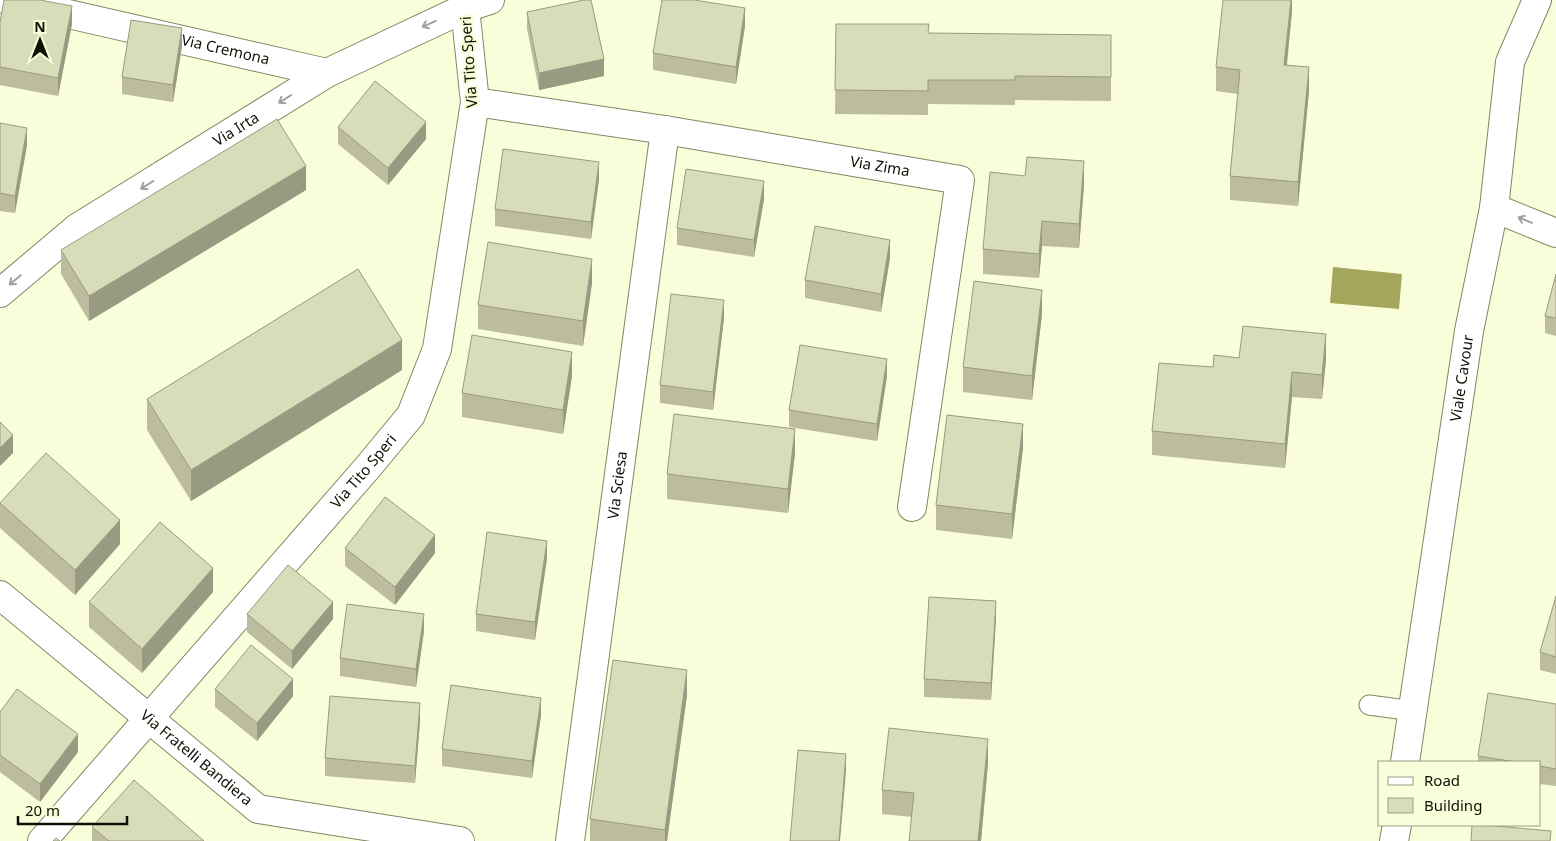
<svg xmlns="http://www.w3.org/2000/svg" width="1556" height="841" font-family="'Noto Sans',sans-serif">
<rect width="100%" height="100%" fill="#fafdd9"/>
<!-- water -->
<path fill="#a3a65b" d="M1333,267L1402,274L1399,309L1330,303Z"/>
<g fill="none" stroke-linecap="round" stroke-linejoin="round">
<!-- lane casing -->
<g stroke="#838665" stroke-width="21">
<path id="lane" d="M1369,705L1413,711"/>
</g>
<!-- street casing -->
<g stroke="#838665" stroke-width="30">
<g id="street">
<path id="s1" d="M7,0L327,73"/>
<path id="s2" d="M475,102L665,130L960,180L912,507"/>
<path d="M1494,208L1556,233"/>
<path id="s3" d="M0,293L77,228L327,73L465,8L490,0"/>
<path id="s4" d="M0,595L258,809L460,841"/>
<path id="s5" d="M42,841L368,467L411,415L437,349L475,102L465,8L469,0"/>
<path id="s6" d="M570,841L665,130"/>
</g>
</g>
<!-- secondary casing -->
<g stroke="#838665" stroke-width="30">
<g id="secondary">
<path id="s7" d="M1405,762L1469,331L1494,208L1510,62L1537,0"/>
<path d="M1394,841L1397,825"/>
</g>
</g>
<!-- lane -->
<use href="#lane" stroke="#fff" stroke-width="19"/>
<!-- street -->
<use href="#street" stroke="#fff" stroke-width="28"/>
<!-- secondary -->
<use href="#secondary" stroke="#fff" stroke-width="28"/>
</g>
<!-- wall -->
<path fill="#bbbd9e" d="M1292,0V11L1287,65L1309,91L1298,206L1230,200V176L1238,94L1216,91V67Z
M527,12L604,76L539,90L527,29Z
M0,22L72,24L58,96L0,85Z
M836,24L929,33L1111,35V101L1015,100V105L928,104V115L835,114Z
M745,26L736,84L653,70V53Z
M182,46L173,102L122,94V77Z
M0,123L27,145L15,213L0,211Z
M338,127L426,139L388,185L338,144Z
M599,179L591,239L495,226V209Z
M1084,185L1079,248L1042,246L1039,278L983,274V249Z
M306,190L89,321L61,274V250Z
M764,199L754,257L677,245V228Z
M890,258L881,312L805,298V280Z
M1556,274V336L1545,333V316Z
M592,283L583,346L478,329V305Z
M1042,314L1032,400L963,392V367Z
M724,318L713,410L660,403V385Z
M1239,358L1326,359L1322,399L1292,397L1285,468L1152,455V431L1213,367Z
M402,370L191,501L147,430V399Z
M572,376L563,434L462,417V393Z
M887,376L877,441L789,427V410Z
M1023,448L1012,539L936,530V505Z
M795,453L788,513L667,499V474Z
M0,503L120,544L75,595L0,528Z
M345,548L435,553L395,605L345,566Z
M547,558L535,640L476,631V614Z
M213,592L142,673L89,627V602Z
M1556,596V674L1540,670V652Z
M247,614L333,619L292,669L247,632Z
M996,618L991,700L924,697V679Z
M424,631L416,687L340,676V658Z
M215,689L293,696L257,741L215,707Z
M687,695L667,841H590V819Z
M1556,704V786L1540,784V762H1478V756Z
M0,712L78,752L40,802L0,772Z
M541,715L532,778L442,766V749Z
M420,721L415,783L325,776V758Z
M988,763L981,841H909L912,817L882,814V790Z
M92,827L204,841H92Z"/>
<!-- shaded-wall -->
<path fill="#989a81" d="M1291,0H1292V11L1284,90V65Z
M72,6V24L58,96V78Z
M745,8V26L736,84V67Z
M182,28V46L173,102V85Z
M604,59V76L539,90V73Z
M1309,67V91L1298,206V182Z
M426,122V139L388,185V168Z
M27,128V145L15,213V196Z
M1084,161V185L1079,248V224Z
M599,162V179L591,239V222Z
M306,166V190L89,321V296Z
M764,181V199L754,257V240Z
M1042,221V246L1039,278V254Z
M890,240V258L881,312V294Z
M592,259V283L583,346V321Z
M1042,290V314L1032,400V376Z
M724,300V318L713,410V392Z
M1326,334V359L1322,399V375Z
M402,340V370L191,501V470Z
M572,352V376L563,434V410Z
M887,359V376L877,441V424Z
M1292,372V397L1285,468V444Z
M1023,424V448L1012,539V514Z
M795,429V453L788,513V489Z
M13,435V453L0,466V448Z
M120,520V544L75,595V570Z
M435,535V553L395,605V587Z
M547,541V558L535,640V622Z
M213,568V592L142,673V649Z
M996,601V618L991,700V683Z
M333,602V619L292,669V651Z
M424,614V631L416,687V669Z
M687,670V695L667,841H665V830Z
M293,679V696L257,741V723Z
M541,698V715L532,778V761Z
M420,703V721L415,783V766Z
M78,734V752L40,802V784Z
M988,739V763L981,841H978Z
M846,754V772L840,841H839Z"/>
<!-- building -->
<path fill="#d9dcb8" stroke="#989a81" d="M4,0H40L72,6L58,78L0,67V22Z
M584,0H591L604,59L539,73L527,12Z
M662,0H694L745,8L736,67L653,53Z
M1223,0H1291L1284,65L1309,67L1298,182L1230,176L1240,70L1216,67Z
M131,20L182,28L173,85L122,77Z
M836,24H929L928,33L1111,35V77L1015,76V80H928V91L835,90Z
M375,81L426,122L388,168L338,127Z
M277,119L306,166L89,296L61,250Z
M0,123L27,128L15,196L0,193Z
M503,149L599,162L591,222L495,209Z
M1027,157L1084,161L1079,224L1042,221L1039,254L983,249L990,172L1025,176Z
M686,169L764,181L754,240L677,228Z
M815,226L890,240L881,294L805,280Z
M488,242L592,259L583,321L478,305Z
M358,269L402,340L191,470L147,399Z
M1556,274V318L1545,316Z
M974,281L1042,290L1032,376L963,367Z
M671,294L724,300L713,392L660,385Z
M1243,326L1326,334L1322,375L1292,372L1285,444L1152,431L1159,363L1213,367L1214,355L1239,358Z
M472,335L572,352L563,410L462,393Z
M800,345L887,359L877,424L789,410Z
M674,414L795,429L788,489L667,474Z
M947,415L1023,424L1012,514L936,505Z
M0,422L13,435L0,448Z
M46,453L120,520L75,570L0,503Z
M385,497L435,535L395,587L345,548Z
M160,522L213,568L142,649L89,602Z
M487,532L547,541L535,622L476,614Z
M288,565L333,602L292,651L247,614Z
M1556,596V657L1540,652Z
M929,597L996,601L991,683L924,679Z
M347,604L424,614L416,669L340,658Z
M251,645L293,679L257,723L215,689Z
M613,660L687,670L665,830L590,819Z
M451,685L541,698L532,761L442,749Z
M17,689L78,734L40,784L0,755V712Z
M1488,693L1556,704V769L1540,766V762H1516L1478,756Z
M330,696L420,703L415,766L325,758Z
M889,728L988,739L978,841H909L914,793L882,790Z
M798,750L846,754L839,841H790Z
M134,780L204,841H109L92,827Z
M1472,825H1485L1551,831L1550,841H1471Z
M56,838L60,841H53Z"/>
<!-- one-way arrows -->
<defs><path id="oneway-shaft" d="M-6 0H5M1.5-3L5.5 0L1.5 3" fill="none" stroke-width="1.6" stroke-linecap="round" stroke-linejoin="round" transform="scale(1.25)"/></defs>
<g stroke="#9f9f9b">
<use href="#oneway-shaft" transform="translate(429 24) rotate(156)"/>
<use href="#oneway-shaft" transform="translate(285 99) rotate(148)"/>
<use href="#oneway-shaft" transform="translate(147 185) rotate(148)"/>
<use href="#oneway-shaft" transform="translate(1525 220) rotate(-158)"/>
<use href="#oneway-shaft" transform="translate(15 280) rotate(140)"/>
</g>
<g text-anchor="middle" stroke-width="5" stroke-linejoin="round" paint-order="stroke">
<!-- street labels -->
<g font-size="15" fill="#101005" stroke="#fafdd9">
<text dy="5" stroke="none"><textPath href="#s1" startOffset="224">Via Cremona</textPath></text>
<text transform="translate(469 62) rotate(-94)" y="5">Via Tito Speri</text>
<text dy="5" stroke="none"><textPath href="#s3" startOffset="288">Via Irta</textPath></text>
<text dy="5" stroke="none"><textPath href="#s2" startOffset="410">Via Zima</textPath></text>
<text dy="5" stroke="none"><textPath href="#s7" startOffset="388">Viale Cavour</textPath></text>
<text dy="5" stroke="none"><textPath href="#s5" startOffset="490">Via Tito Speri</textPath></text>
<text dy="5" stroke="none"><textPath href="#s6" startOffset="359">Via Sciesa</textPath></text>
<text dy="5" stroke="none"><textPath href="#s4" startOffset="255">Via Fratelli Bandiera</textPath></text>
</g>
</g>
<!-- legend -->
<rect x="1378" y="761" width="162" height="65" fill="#fafdd9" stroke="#9c9e84"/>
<rect x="1388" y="777" width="25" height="8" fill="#ffffff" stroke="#9c9e84"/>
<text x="1424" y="786" font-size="15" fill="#101005">Road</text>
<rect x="1388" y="798" width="25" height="15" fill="#d9dcb8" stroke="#9c9e84"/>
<text x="1424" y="811" font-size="15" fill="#101005">Building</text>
<!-- north arrow -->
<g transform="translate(40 40)" stroke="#fafdd9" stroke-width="4" paint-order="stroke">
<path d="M0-4L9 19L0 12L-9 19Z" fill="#101005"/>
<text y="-8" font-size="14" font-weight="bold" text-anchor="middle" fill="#101005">N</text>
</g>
<!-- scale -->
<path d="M18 816v8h109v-8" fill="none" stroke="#101005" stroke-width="2.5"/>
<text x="25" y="816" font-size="15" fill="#101005" stroke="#fafdd9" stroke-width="4" paint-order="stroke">20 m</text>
</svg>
